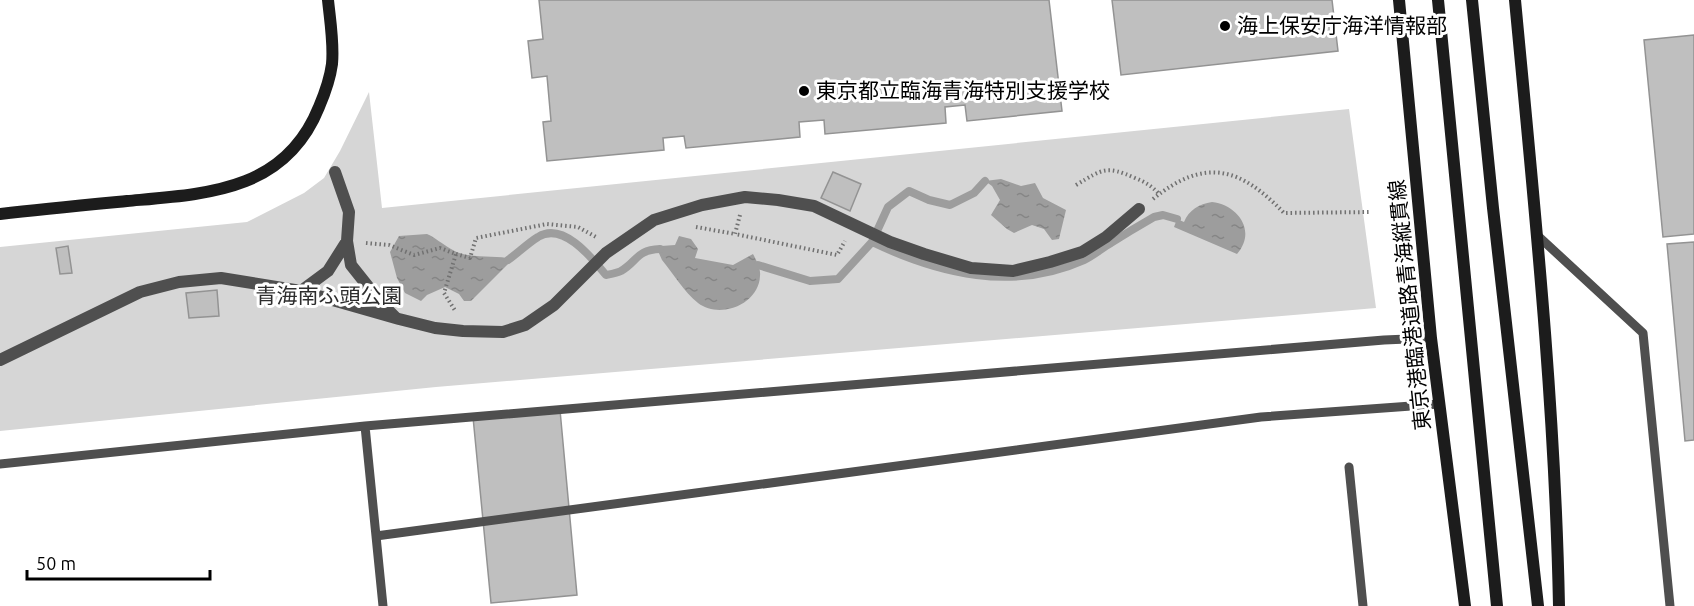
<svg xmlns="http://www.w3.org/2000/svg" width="1694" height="606" font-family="Ubuntu,'Noto Sans JP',sans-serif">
<defs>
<pattern id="water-ripples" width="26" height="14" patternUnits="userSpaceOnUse" patternTransform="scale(1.5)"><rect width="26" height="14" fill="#9d9d9d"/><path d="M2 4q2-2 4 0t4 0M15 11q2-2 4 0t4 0" fill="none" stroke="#858585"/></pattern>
</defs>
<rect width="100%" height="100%" fill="#fff"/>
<!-- park -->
<path fill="#d6d6d6" d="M369,92L382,208L1349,109L1376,308L436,387L0,431V247L247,222L304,193L324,178L340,151Z"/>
<!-- water -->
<path fill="url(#water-ripples)" d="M1001,179L1021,186L1035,183L1043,198L1066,210L1059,239L1052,240L1044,229L1032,225L1014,233L1007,229L991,215L1000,200L992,186L985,181Z
M1212,202C1238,205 1257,231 1237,254L1174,227L1177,219L1184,222C1189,210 1199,204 1212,202Z
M427,234C436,238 442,244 451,249C466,259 490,255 507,258L509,263L471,301H464L459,294L445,287L427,295L421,301L405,293L397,278L390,252L399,236Z
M679,236L691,239L698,249L695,258L733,265L753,254C756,260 761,268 760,276C759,304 720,320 698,303C684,292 673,273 662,260L658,251L661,246L675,245Z"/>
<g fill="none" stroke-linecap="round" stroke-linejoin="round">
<!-- stream -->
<path stroke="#9d9d9d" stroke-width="8" d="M872,242C939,274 1013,292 1084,260C1093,256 1102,248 1111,243C1125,234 1140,225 1154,217L1163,215L1177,219
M508,260C518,253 528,243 538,237C563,221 592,258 606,275C611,274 617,273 621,271C638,261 636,250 660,249
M758,265L810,281L838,279L872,242L888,207L909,191L929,200L950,205L974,193L985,181"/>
</g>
<!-- building -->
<path fill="#bfbfbf" stroke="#939393" stroke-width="1.5" d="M539,0H1049L1062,111L967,121L965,105L945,107L946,123L825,134L824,120L799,122L800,137L686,148L684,136L663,138L664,150L547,161L543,122L551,121L547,76L532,78L528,41L543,39Z
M1112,0H1332L1338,51L1121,75Z
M1694,35V234L1663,237L1644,40Z
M833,172L861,184L850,211L821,198Z
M1694,242V440L1685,441L1667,244Z
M68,246L72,273L60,274L56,248Z
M217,290L219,316L189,318L186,293Z
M560,410L577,595L491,603L473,417Z"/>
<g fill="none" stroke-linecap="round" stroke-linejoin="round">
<!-- path -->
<path stroke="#717171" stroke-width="4" stroke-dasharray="1.5 3" stroke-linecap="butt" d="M1076,185C1103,169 1106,165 1135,178C1145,182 1152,186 1159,194
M1153,199C1205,157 1240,167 1284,213L1371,212
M740,215L735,234L837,255L845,241
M696,227L735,234
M366,243L389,245L414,255L440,248L456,254L444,293L456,312
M456,254L470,258L476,238L547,224L578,227L596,237"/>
<!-- lane -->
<path stroke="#4f4f4f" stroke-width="9" d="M1537,235L1643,333L1670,606
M365,426L383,606
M0,464L365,426L1384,340L1431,338
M1349,467L1363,606
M376,536L1261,417L1439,404"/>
<!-- street -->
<path stroke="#4f4f4f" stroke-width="12" d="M335,172L349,212L347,241
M301,291L328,271L347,241L351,265L382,304L395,317
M0,360L140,292L179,282L221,278L301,291L399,319L435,328L463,331L503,332L525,325L554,305L606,253L654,220L702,205L745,197L778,200L814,206L890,242L924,254L971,268L1013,271L1050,262L1082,252L1106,237L1139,209"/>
<!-- secondary -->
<path stroke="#1c1c1c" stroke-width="12" d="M1399,0L1431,338L1465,606
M1438,0L1497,606
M1472,0L1493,208L1538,606
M1515,0C1534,202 1555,403 1559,606
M0,214C42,209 85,205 127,201C206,194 285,192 319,107C325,93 330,79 332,64C334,43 330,20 328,0"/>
</g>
<!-- markers -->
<g fill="#000" stroke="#fff" stroke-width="2">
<circle cx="1225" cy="26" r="6"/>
<circle cx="804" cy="91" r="6"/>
</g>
<g text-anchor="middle" stroke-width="6" stroke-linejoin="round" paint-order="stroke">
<!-- poi labels -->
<g font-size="21" fill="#000" stroke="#fff" text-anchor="start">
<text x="1237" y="33">海上保安庁海洋情報部</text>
<text x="816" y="98">東京都立臨海青海特別支援学校</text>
</g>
<!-- park labels -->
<g font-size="21" fill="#2d2d2d" stroke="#fff">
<text x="329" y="303">青海南ふ頭公園</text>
</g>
<!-- street labels -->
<g font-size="21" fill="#000" stroke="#fff">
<text transform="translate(1410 305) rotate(-96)" y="7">東京港臨港道路青海縦貫線</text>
</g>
</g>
<!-- scale -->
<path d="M27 570v9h183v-9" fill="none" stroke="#000000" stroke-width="3"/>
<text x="36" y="570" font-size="18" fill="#000000" stroke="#ffffff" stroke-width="4.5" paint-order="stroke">50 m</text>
</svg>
